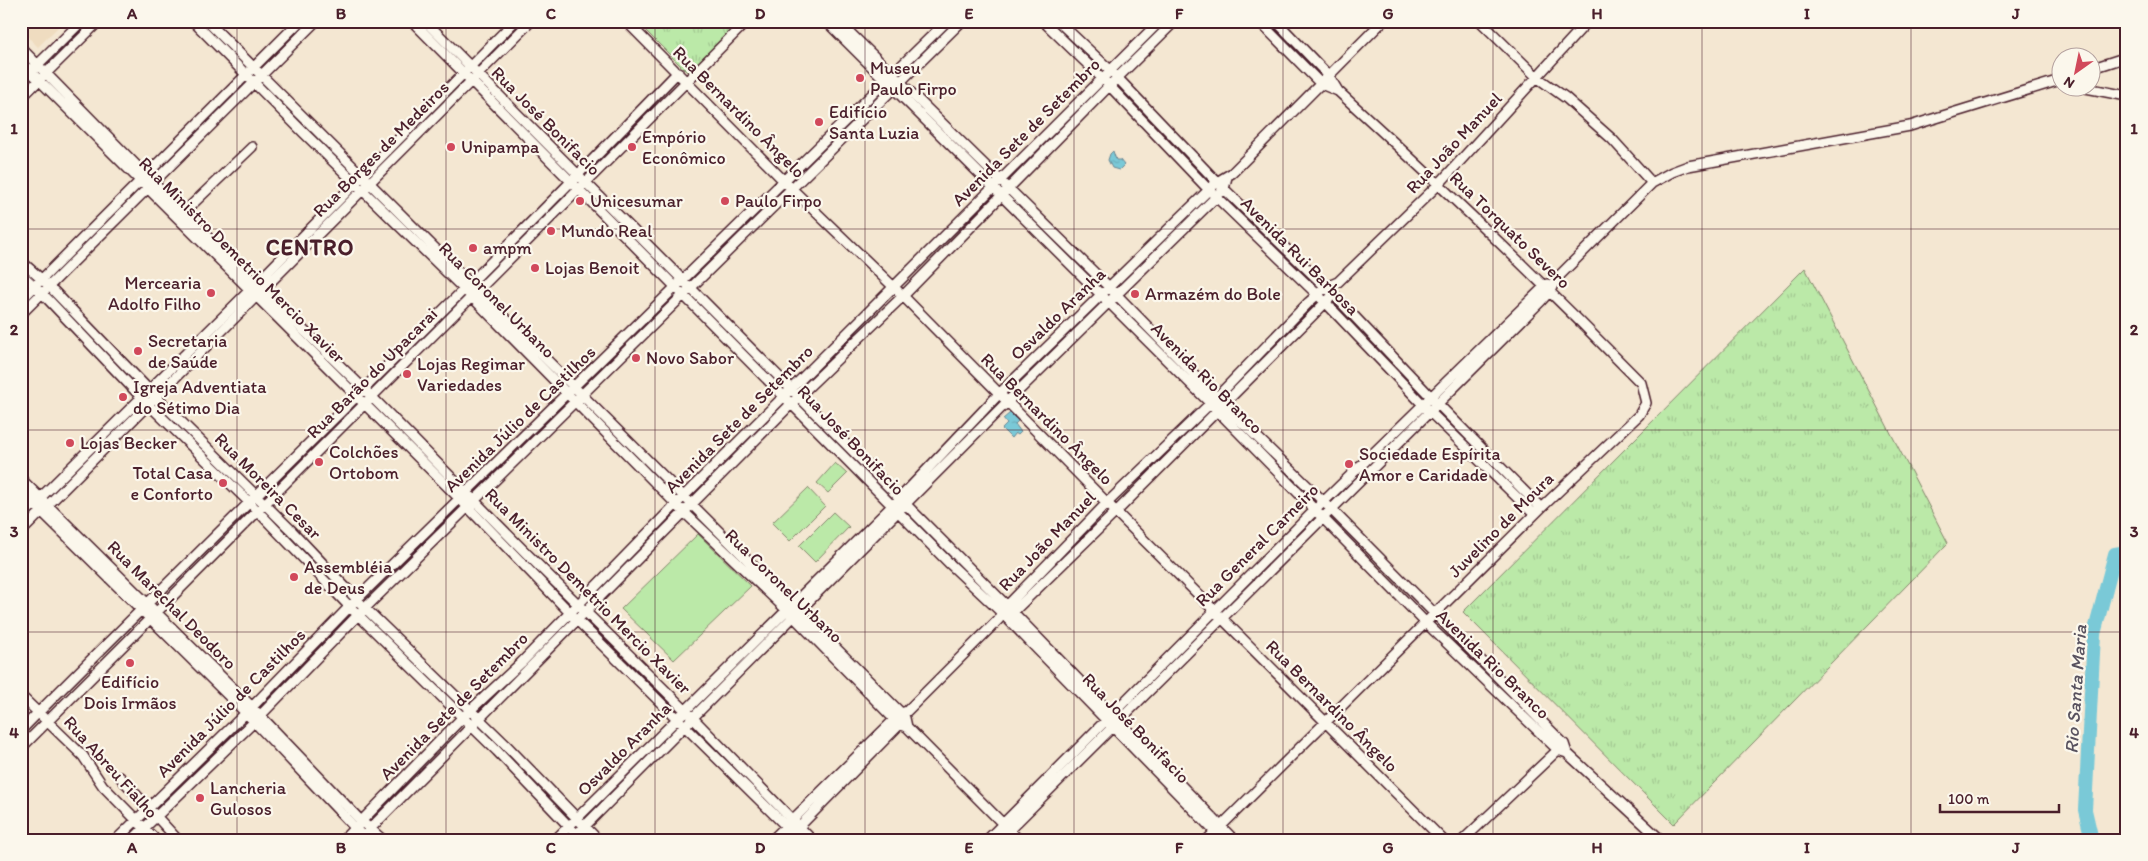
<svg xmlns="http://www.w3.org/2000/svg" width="2148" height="861" font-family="Itim,sans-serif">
<defs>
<pattern id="grass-tufts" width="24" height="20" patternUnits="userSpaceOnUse" patternTransform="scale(1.25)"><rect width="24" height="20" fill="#bbe9a8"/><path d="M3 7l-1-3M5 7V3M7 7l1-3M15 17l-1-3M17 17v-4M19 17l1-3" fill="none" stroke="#a2c791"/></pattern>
<pattern id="water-ripples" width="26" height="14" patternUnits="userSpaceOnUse" patternTransform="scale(1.25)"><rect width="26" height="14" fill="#7ac9d7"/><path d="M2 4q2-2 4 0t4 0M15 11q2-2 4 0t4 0" fill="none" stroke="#6bacb9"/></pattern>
</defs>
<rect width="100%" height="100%" fill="#f4e7d2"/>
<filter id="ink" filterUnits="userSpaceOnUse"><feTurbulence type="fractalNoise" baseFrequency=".02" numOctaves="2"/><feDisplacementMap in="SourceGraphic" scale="10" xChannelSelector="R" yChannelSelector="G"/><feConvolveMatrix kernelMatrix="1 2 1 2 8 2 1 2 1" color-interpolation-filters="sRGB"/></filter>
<g filter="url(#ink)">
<!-- built -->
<path fill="#efdcc0" d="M21,21H64L38,47L21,30Z"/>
<!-- grass -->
<path fill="url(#grass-tufts)" stroke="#82846a" d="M636,21H740L688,73Z
M1805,268L1948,543L1674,824L1463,612Z"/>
<!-- pitch -->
<path fill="#bbe9a8" stroke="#82846a" d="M835,463L847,474L828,493L817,483Z
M808,488L825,506L790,541L772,523Z
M833,512L849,527L815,562L799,546Z
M698,534L751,586L674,660L621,609Z"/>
<!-- water -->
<path fill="url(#water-ripples)" stroke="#678592" d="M1113,151L1116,160H1120L1124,165L1119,170L1112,168L1108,160L1110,154Z
M1010,413L1018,421L1015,424L1021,432L1018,435L1015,433L1011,438L1002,429L1007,424L1003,419Z"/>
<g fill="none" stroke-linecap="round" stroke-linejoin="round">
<!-- river -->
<path stroke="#7ac9d7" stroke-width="14" d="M2092,840L2085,810L2094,634L2115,554L2127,552"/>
<!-- minor casing -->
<g stroke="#4a1f2b" stroke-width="12">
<path id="minor" d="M193,21L304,133L471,296L684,512L794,617L899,724L907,727L1019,840
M207,21L901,713L905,718L907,727
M412,21L950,564L1001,612L1223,840
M425,21L1007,606L1234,840
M626,21L792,189L903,296L1116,512L1443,840
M826,21L1210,403L1426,623L1558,750L1567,753
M838,21L1110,288L1224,405L1324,502L1564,744L1567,753L1661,840
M1043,21L1102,78L1209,190L1326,303L1430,412L1534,514
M1058,21L1110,70L1217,182L1334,295L1432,398L1541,508
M1259,21L1321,84L1338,91
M1480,21L1538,78L1566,98L1612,139L1652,183
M21,48L183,213L365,390L526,553L686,711L812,840
M21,62L461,500L578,621L800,840
M2090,69L2127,57
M21,81L82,21
M2086,88L2127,96
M21,98L99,21
M180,216L252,147
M21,261L49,286L149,390L290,529L365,608L505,744L598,840
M21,274L42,293L142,398L250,503L350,607L497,751L582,840
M21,300L300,21
M21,314L316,21
M21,479L252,707L361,821L383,840
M21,491L246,713L359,832
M21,517L251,289L515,21
M21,532L531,21
M1010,615L1116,512L1329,299
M21,696L83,756L103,786L156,840
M21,730C239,510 463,295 678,72
M21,748L747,21
M120,777L178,840
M116,840L252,707L357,599L947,21
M132,840L254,722L358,615L962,21
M343,840L462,718L521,663L684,496L1160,21
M359,840L798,397L903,296L1109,86L1175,21
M555,840L899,499L999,394L1217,182L1232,173L1383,21
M571,840L1007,402L1216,197L1224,189L1227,177
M772,840L901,713L907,711L999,619L1001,612L1107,503L1217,397L1309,302L1326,287L1338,282L1439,184L1588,21
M786,840L903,721
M987,840L1315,510L1547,284
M999,840L1541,301L1550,291L1556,279L1652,183L1672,172L1688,166L1910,126L2060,80
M1207,840L1541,508L1639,415L1646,403L1641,383C1543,283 1442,186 1338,91L1329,76L1276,21
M1463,840L1562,746"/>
</g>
<!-- minor -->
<use href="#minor" stroke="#fbf7ec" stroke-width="9"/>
</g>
</g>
<!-- grid -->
<path fill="none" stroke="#4a1f2b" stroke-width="1" stroke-opacity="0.55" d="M237,21V840M446,21V840M655,21V840M865,21V840M1074,21V840M1283,21V840M1493,21V840M1702,21V840M1911,21V840M21,229H2127M21,430H2127M21,632H2127"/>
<!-- markers -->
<g fill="#d1495b" stroke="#fbf7ec" stroke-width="2">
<circle cx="860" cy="78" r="5"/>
<circle cx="819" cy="122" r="5"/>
<circle cx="451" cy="147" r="5"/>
<circle cx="632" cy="147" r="5"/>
<circle cx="580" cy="201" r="5"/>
<circle cx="725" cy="201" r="5"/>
<circle cx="551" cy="231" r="5"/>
<circle cx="473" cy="248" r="5"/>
<circle cx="535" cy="268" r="5"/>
<circle cx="211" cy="293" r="5"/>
<circle cx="1135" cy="294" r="5"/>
<circle cx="138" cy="351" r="5"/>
<circle cx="636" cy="358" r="5"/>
<circle cx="407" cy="374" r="5"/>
<circle cx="123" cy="397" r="5"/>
<circle cx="70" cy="443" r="5"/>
<circle cx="319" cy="462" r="5"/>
<circle cx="1349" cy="464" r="5"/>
<circle cx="223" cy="483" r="5"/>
<circle cx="294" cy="577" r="5"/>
<circle cx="130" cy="663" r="5"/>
<circle cx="200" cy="798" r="5"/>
</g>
<g text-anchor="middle" stroke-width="4.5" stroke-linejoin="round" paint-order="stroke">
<!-- poi labels -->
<g font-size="18" fill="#4a1f2b" stroke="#fbf7ec" text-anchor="start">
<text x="870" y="74">Museu<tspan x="870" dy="21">Paulo Firpo</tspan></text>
<text x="829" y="118">Edifício<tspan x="829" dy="21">Santa Luzia</tspan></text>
<text x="642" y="143">Empório<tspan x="642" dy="21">Econômico</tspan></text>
<text x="461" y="153">Unipampa</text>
<text x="590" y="207">Unicesumar</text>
<text x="735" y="207">Paulo Firpo</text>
<text x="561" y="237">Mundo Real</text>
<text x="483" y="254">ampm</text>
<text x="545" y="274">Lojas Benoit</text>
<text x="201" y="289" text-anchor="end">Mercearia<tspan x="201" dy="21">Adolfo Filho</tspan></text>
<text x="1145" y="300">Armazém do Bole</text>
<text x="148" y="347">Secretaria<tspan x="148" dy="21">de Saúde</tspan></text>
<text x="646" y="364">Novo Sabor</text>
<text x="417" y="370">Lojas Regimar<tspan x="417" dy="21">Variedades</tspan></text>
<text x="133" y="393">Igreja Adventiata<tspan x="133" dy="21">do Sétimo Dia</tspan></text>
<text x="80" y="449">Lojas Becker</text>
<text x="329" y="458">Colchões<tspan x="329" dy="21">Ortobom</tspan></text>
<text x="1359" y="460">Sociedade Espírita<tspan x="1359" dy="21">Amor e Caridade</tspan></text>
<text x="213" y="479" text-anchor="end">Total Casa<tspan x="213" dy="21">e Conforto</tspan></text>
<text x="304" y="573">Assembléia<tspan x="304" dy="21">de Deus</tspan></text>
<text x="130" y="688" text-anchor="middle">Edifício<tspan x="130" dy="21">Dois Irmãos</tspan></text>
<text x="210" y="794">Lancheria<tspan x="210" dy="21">Gulosos</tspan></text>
</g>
<!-- street labels -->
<g font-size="18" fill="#4a1f2b" stroke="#fbf7ec">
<text transform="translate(739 112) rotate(45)" y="6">Rua Bernardino Ângelo</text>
<text transform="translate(546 121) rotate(45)" y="6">Rua José Bonifacio</text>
<text transform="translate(1026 132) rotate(-45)" y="6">Avenida Sete de Setembro</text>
<text transform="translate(1454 143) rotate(-47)" y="6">Rua João Manuel</text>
<text transform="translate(381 149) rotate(-45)" y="6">Rua Borges de Medeiros</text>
<text transform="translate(1510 230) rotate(44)" y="6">Rua Torquato Severo</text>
<text transform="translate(1300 256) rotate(45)" y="6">Avenida Rui Barbosa</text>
<text transform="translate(242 260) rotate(45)" y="6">Rua Ministro Demetrio Mercio Xavier</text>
<text transform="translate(497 300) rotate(45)" y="6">Rua Coronel Urbano</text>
<text transform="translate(1058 314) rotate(-44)" y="6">Osvaldo Aranha</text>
<text transform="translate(372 373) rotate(-45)" y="6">Rua Barão do Upacarai</text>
<text transform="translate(1207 378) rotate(45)" y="6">Avenida Rio Branco</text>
<text transform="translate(520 419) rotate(-44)" y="6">Avenida Júlio de Castilhos</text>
<text transform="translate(739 419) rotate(-45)" y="6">Avenida Sete de Setembro</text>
<text transform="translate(1047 419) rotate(45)" y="6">Rua Bernardino Ângelo</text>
<text transform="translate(851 440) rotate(46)" y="6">Rua José Bonifacio</text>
<text transform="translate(268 486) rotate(45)" y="6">Rua Moreira Cesar</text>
<text transform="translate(1501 525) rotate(-45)" y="6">Juvelino de Moura</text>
<text transform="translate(1047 541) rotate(-46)" y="6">Rua João Manuel</text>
<text transform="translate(1257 545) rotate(-45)" y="6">Rua General Carneiro</text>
<text transform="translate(784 586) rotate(44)" y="6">Rua Coronel Urbano</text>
<text transform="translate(588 591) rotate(45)" y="6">Rua Ministro Demetrio Mercio Xavier</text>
<text transform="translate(172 605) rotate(45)" y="6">Rua Marechal Deodoro</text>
<text transform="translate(1493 664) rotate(44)" y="6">Avenida Rio Branco</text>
<text transform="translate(231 703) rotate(-45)" y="6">Avenida Júlio de Castilhos</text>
<text transform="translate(454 706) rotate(-45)" y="6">Avenida Sete de Setembro</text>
<text transform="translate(1332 706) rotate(45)" y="6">Rua Bernardino Ângelo</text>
<text transform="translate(1136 728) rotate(46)" y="6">Rua José Bonifacio</text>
<text transform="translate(624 749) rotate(-45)" y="6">Osvaldo Aranha</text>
<text transform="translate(111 767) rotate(48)" y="6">Rua Abreu Fialho</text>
</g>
<!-- water labels -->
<g font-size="19" font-style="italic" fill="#58525f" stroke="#fbf7ec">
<text transform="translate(2075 689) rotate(-86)" y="7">Rio Santa Maria</text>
</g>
<!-- district labels -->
<g font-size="22" font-weight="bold" letter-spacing="1" fill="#4a1f2b" stroke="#fbf7ec">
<text x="310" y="255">CENTRO</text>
</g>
</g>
<!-- margin -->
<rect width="2148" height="861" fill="none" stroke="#fbf7ec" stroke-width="55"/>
<!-- north arrow -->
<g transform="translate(2076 72) rotate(213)"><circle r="24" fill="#fbf7ec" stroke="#b4a19f"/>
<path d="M0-4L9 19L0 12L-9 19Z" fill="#d1495b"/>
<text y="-8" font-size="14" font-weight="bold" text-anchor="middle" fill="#4a1f2b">N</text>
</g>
<!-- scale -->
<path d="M1940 804v8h119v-8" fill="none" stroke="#4a1f2b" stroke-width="2.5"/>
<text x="1948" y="804" font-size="15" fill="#4a1f2b" stroke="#fbf7ec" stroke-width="4" paint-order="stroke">100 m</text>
<rect x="28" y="28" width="2092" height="806" fill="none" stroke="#4a1f2b" stroke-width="2"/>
<g font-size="16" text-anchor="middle" font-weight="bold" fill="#4a1f2b">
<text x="132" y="19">A</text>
<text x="341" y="19">B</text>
<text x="551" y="19">C</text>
<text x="760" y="19">D</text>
<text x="969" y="19">E</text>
<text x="1179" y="19">F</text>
<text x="1388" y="19">G</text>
<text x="1597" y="19">H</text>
<text x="1807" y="19">I</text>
<text x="2016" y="19">J</text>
<text x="14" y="134">1</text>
<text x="2134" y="134">1</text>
<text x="14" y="335">2</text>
<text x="2134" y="335">2</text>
<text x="14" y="537">3</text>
<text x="2134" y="537">3</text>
<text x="14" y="738">4</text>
<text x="2134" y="738">4</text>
<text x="132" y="853">A</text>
<text x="341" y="853">B</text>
<text x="551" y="853">C</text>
<text x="760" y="853">D</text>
<text x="969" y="853">E</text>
<text x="1179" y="853">F</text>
<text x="1388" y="853">G</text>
<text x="1597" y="853">H</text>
<text x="1807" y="853">I</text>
<text x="2016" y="853">J</text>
</g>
</svg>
